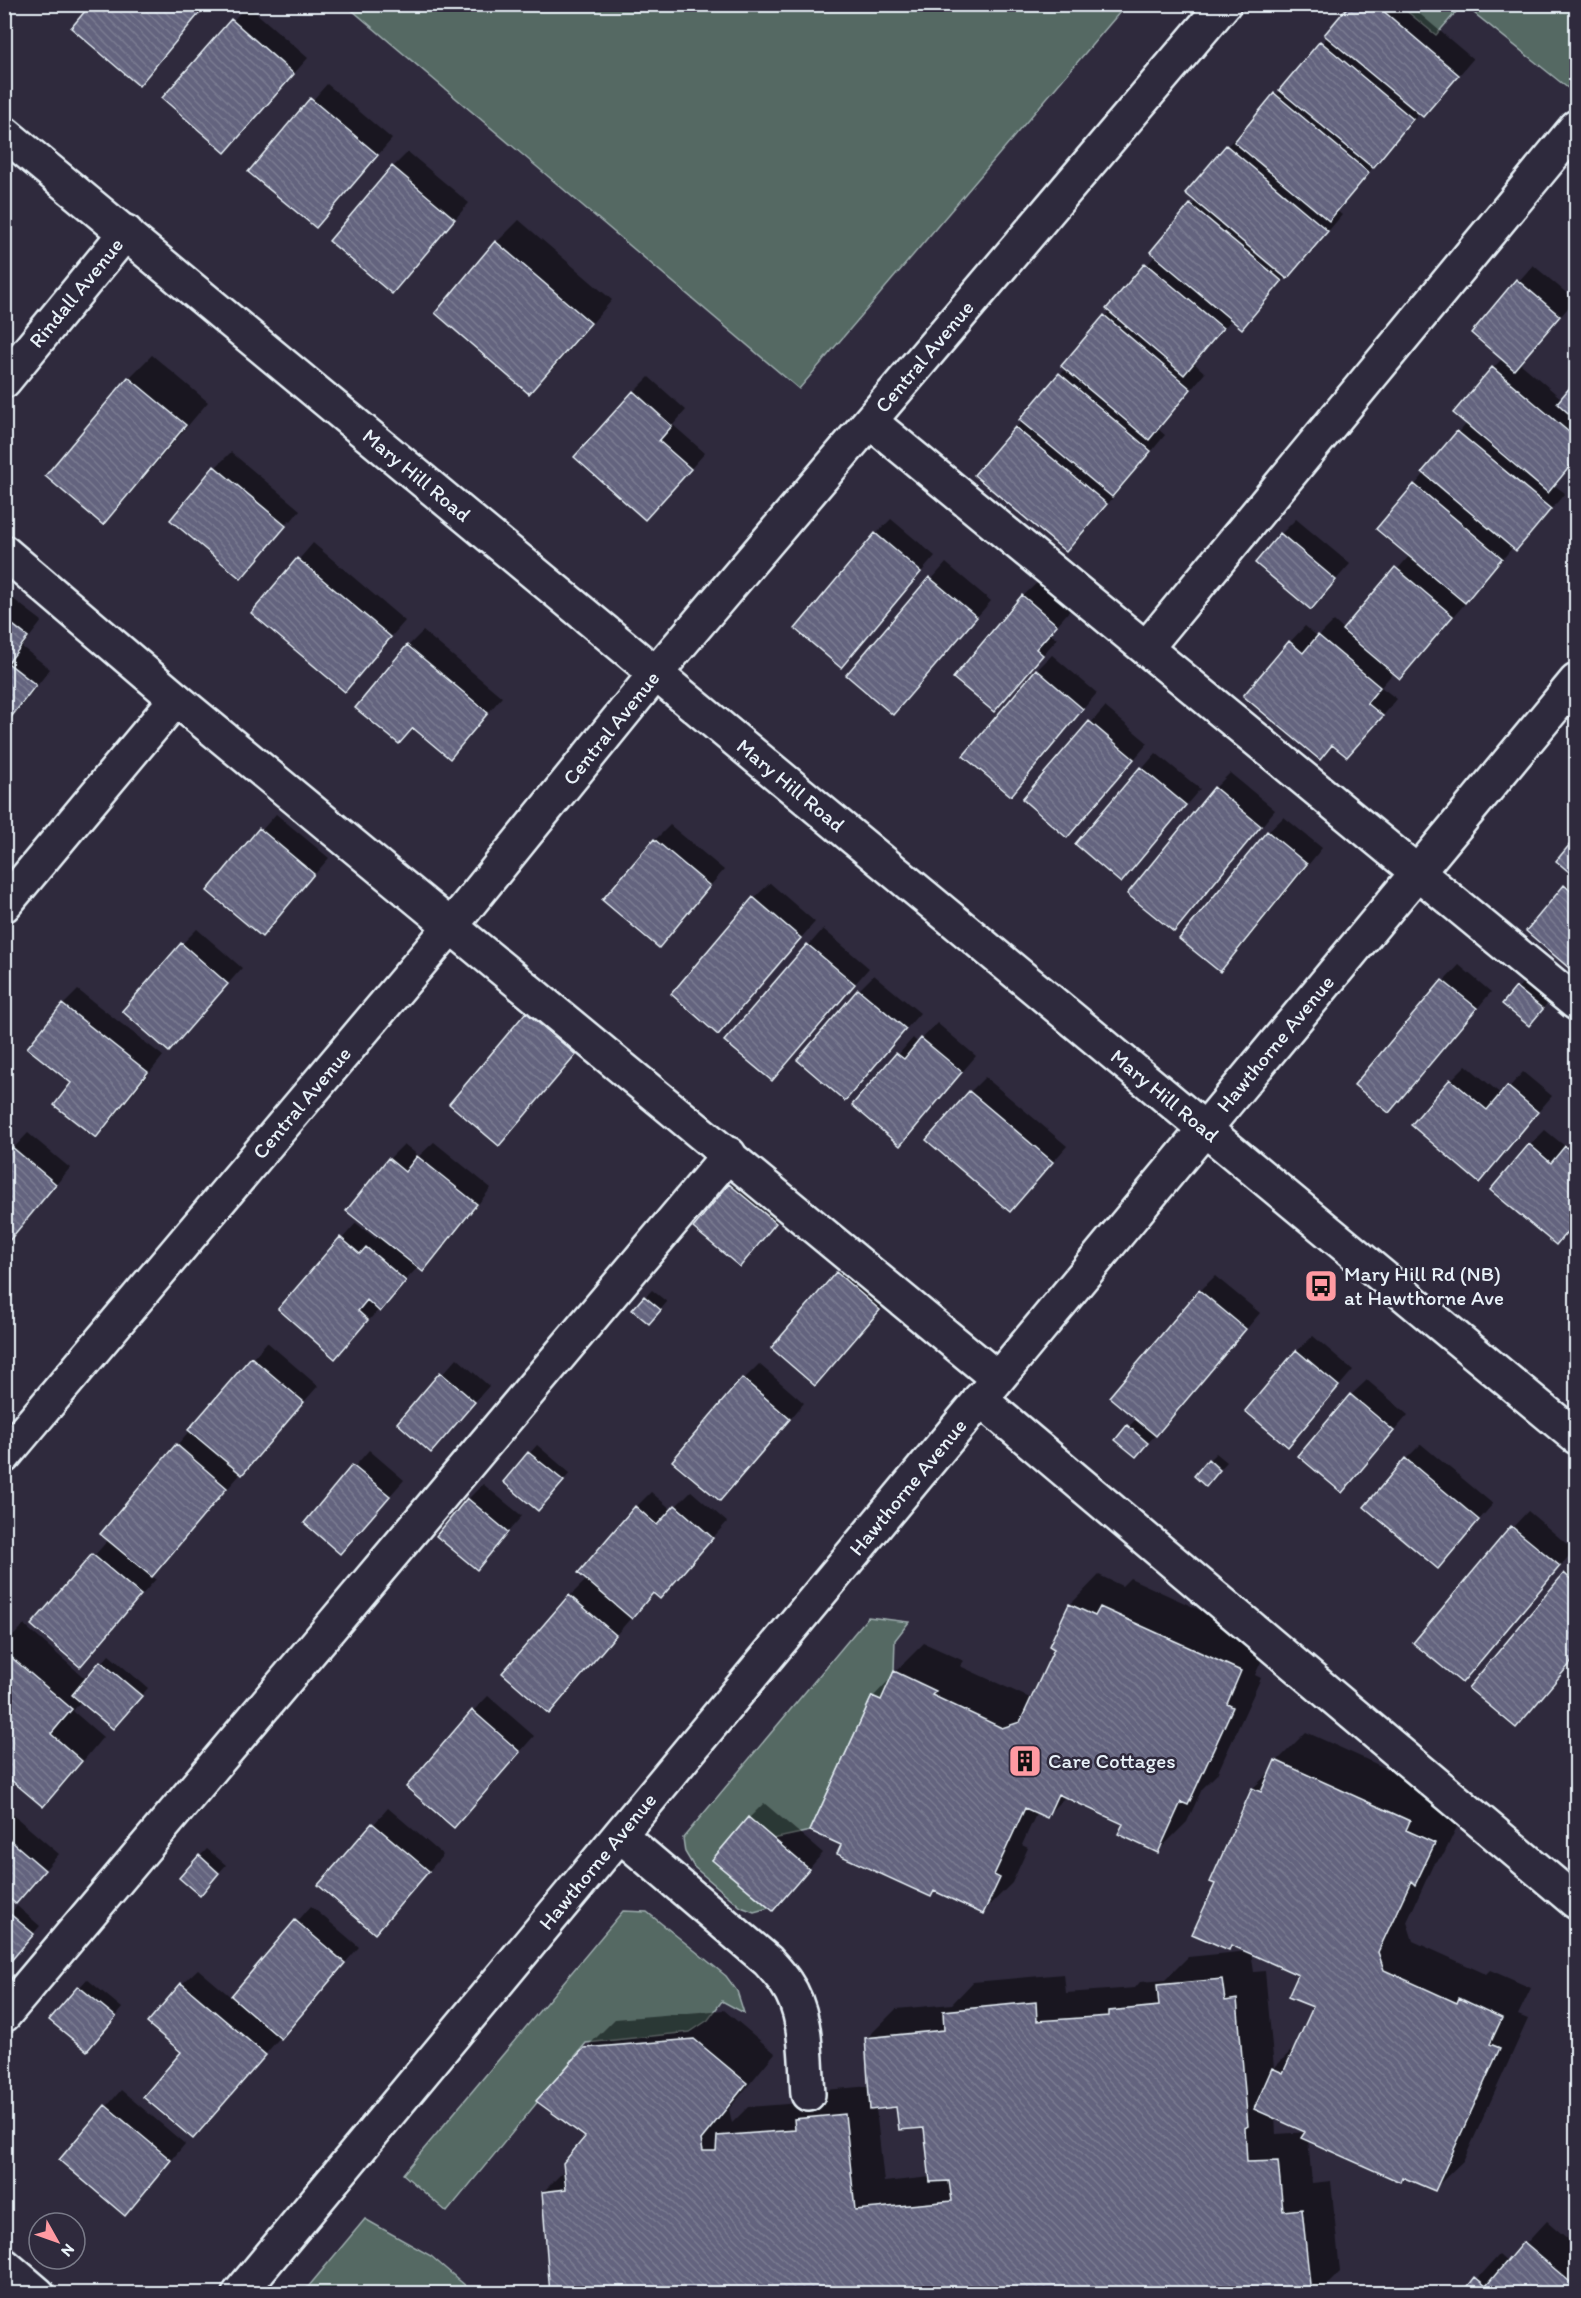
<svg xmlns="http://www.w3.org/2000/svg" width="1581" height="2298" font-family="Itim,sans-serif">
<defs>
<pattern id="building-back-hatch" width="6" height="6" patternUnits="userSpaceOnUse" patternTransform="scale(1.5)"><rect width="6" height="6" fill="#64647e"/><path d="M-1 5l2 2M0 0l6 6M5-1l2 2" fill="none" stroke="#7a7b91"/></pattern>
</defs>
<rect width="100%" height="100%" fill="#2f2a3d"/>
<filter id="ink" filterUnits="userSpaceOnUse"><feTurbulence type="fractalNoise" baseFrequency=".0167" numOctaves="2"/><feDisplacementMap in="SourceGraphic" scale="12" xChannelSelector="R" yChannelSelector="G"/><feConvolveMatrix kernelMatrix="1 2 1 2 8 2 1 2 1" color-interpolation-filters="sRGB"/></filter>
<g filter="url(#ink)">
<!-- green -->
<path fill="#546964" stroke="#9eadae" stroke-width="1.5" d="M1463,4L1436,35L1399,5V4Z
M346,5H1126L799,389Z
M1464,5H1576V90L1574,93Z
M868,1617L909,1622L895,1640L894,1671L881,1700L872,1696L810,1831L773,1839L748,1817L712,1860L769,1908L754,1912L741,1907L694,1867L685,1852L683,1838Z
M623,1911L647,1912L726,1976L737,1991L744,2013L722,2001L708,2020L690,2032L586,2043L447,2212L403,2174Z
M365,2219L431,2256L474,2293H303Z"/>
<!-- shadow -->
<path fill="#0007" fill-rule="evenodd" d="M93,4H208L139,84Z
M1352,4H1408L1473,59L1438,100L1423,115L1420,113L1382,156L1337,211L1342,215L1302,262L1286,276L1242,327L1232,319L1194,363L1205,373L1158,429L1165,435L1082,535L1066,550L977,475L1066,368L1110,311L1108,309L1156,255L1196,200L1227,146L1242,131L1244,132L1328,36Z
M247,5L308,58L225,151L164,97Z
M327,84L392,139L316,226L250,171Z
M408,152L469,203L392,292L393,167Z
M519,220L612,300L552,370L529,392L437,313L497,242Z
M1533,265L1575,300L1520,363L1562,399L1576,382V460L1554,485L1565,493L1531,534L1516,549L1513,547L1415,662L1400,677L1394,672L1381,687L1397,699L1363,740L1347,755L1333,744L1320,758L1245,696L1290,642L1305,626L1318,637L1334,621L1344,630L1410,555L1415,485L1467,423L1493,368L1503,358L1473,333Z
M152,355L208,402L125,500L103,523L47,476L129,378Z
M649,377L686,410L673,425L705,453L660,503L634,392Z
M231,452L300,510L291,521L289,520L253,563H255L241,577L216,467Z
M891,519L935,556L841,666L876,534Z
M1296,519L1350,564L1311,608L1281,534Z
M313,543L405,621L345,690L253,613Z
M946,563L991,601L893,713L848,675Z
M1039,581L1071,609L1050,633L1057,639L994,710L1023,596Z
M4,592L42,621L22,647L50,669L20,708L5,723Z
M423,631L502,697L450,757L414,727L399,742L408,646Z
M1052,655L1097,693L1011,794L1037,670Z
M1105,707L1148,743L1082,821L1024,799Z
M1156,753L1200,789L1121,881L1077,844Z
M1230,773L1275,810L1189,915L1174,930L1215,788Z
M276,814L329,858L262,935L209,890Z
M1284,817L1322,848L1235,955L1220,970L1268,832Z
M670,825L724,870L658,946L655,840Z
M1576,839V972L1528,931L1576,876L1558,861Z
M770,883L815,922L718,1033L754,898Z
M197,929L242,968L169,1050L182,944Z
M823,929L869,968L772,1079L726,1041Z
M1459,965L1491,992L1404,1096L1389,1111L1356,1084L1444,981Z
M874,975L920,1013L845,1099L859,990Z
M1525,980L1549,1001L1536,1017L1504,1004Z
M78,990L163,1056L111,1121L96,1136L74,1083L29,1048L63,1005Z
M542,998L590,1039L499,1144L527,1013Z
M937,1023L976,1056L900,1144L854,1105L913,1038L918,1043Z
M1466,1065L1502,1095L1523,1072L1552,1096L1479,1181L1451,1080Z
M985,1077L1067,1146L1025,1194L970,1092Z
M1545,1130L1566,1147L1576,1137V1222L1556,1243L1530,1145Z
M28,1133L70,1168L4,1247V1158Z
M434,1142L491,1188L438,1255L423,1270L418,1267L335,1357L280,1309L356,1223L376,1239L379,1236L389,1159L404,1144L419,1156Z
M745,1169L790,1207L740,1265L695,1227Z
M852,1258L894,1294L815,1384L837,1273Z
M1215,1276L1260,1313L1171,1419L1143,1448L1117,1439L1137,1418L1200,1291Z
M652,1290L667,1302L656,1315L645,1297Z
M1313,1336L1353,1370L1288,1445L1297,1351Z
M267,1342L318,1386L151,1576L156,1579L80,1665L33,1625L109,1539L177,1445Z
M457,1358L489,1386L431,1451L399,1423Z
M759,1364L804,1403L735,1484L744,1379Z
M1367,1380L1408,1415L1342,1491L1351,1395Z
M1421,1444L1493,1504L1438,1567L1406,1459Z
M537,1445L570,1473L546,1501L505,1481Z
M369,1450L404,1480L340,1552L306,1523Z
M1216,1453L1227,1462L1213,1477L1209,1460Z
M483,1484L522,1516L476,1568L468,1499Z
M691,1491L727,1522L660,1597L655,1592L630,1619L549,1712L570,1596L587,1579L636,1507L651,1492L672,1510Z
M1528,1511L1574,1550L1477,1666L1462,1681L1415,1642L1513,1527Z
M1576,1563V1658L1516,1726L1470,1688Z
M1099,1575L1122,1586L1130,1578L1270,1642L1255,1675L1261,1678L1217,1774L1202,1789L1187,1822L1158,1851L1125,1823L1066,1796L1046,1816L1037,1812L1022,1845L1028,1848L1012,1883L983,1912L935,1890L930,1895L843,1844L873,1697L892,1677L895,1672L924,1643L964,1661L960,1666L1032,1699L1056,1648L1070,1605Z
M24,1625L87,1680L109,1655L148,1688L121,1720L82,1700L73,1711L103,1737L65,1783L43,1805L13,1780L4,1790V1645Z
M488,1696L534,1736L454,1826L473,1711Z
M1306,1732L1438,1792L1463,1814L1444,1854L1433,1865L1407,1922L1413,1941L1486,1974L1490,1970L1531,1988L1518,2015L1528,2019L1464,2160L1434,2189L1404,2176L1399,2180L1308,2139L1312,2183L1331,2181L1340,2272L1322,2290L1323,2294H552L543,2192L565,2170L587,2137L585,2049L615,2019L724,2010L775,2053L729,2109L732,2123L748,2107L813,2102L825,2090L870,2086L867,2038L896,2009L952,2004L973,1982L1064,1974L1066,1993L1135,1988L1140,1982L1165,1980L1188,1957L1249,1951L1233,1944L1229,1948L1217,1883L1212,1881L1253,1788L1273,1769L1277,1761ZM1251,1952L1300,1974L1315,2007L1297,2045L1274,2068L1265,1971L1254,1972ZM897,2106L926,2126L931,2177L884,2182L876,2108ZM1275,2117L1309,2132L1276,2134Z
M764,1803L823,1853L773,1909L749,1818Z
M4,1807L59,1854L16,1902L4,1892Z
M388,1808L443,1855L390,1916L321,1885Z
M207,1849L226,1865L207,1886L200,1856Z
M17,1906L40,1926L4,1968V1920Z
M311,1906L359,1947L193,2137L183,2052L182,1984L198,1969L231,1997Z
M87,1979L122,2008L94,2042L51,2020Z
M121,2090L185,2144L140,2198L125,2214L61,2160Z
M1547,2221L1576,2246V2294H1464L1499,2255L1508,2263Z"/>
<!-- building -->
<path fill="url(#building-back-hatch)" stroke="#e8f1f8" stroke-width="1.5" d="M91,4H207L139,86L71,28Z
M1350,4H1375L1459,75L1423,117L1324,35Z
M231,19L294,74L225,153L162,98Z
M1320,41L1413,119L1373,168L1279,90Z
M1274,93L1369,173L1329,221L1234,142Z
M310,98L378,155L316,228L248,172Z
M1226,145L1328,231L1287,279L1185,193Z
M392,166L455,219L392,294L329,241Z
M1190,204L1282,281L1242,329L1150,252Z
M495,241L591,323L529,394L435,313Z
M1145,263L1223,328L1184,375L1106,309Z
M1516,279L1560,316L1514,370L1471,333Z
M1104,315L1191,389L1149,440L1061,366Z
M1492,367L1576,438V459L1548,493L1453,413Z
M1059,373L1151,451L1112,497L1019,420Z
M128,377L186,425L103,525L45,476Z
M1576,380V420L1557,403Z
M633,391L672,426L659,441L691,469L645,520L574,457Z
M1015,427L1107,504L1066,552L974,475Z
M1457,431L1551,509L1516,551L1422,472Z
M214,466L286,526L241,579L170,520Z
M1414,484L1502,558L1465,603L1376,529Z
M875,533L921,572L841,668L795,629Z
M1280,533L1336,580L1311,610L1255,563Z
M297,558L391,637L345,692L251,613Z
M1395,567L1453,616L1400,679L1342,630Z
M929,577L977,617L893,715L846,675Z
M1022,595L1057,625L1036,649L1043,655L994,712L953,678Z
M4,618L28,637L8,663L36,685L5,725Z
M1318,635L1380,687L1367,703L1383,716L1347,757L1332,745L1320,760L1243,696L1289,641L1303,653Z
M407,645L488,713L450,759L413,728L399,744L355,708Z
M1036,669L1083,709L1011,796L963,756Z
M1089,721L1134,759L1067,838L1022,799Z
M1140,767L1186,805L1121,883L1075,844Z
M1214,787L1261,826L1174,932L1127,894Z
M259,828L314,874L262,937L207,891Z
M1267,831L1307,864L1220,972L1179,939Z
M1576,837V878L1556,861Z
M654,839L710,886L659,948L602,900Z
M1564,885L1576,896V974L1526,931Z
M753,897L801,938L718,1035L671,994Z
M181,943L228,984L169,1052L122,1011Z
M807,944L855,984L772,1081L724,1041Z
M1442,980L1477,1008L1389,1113L1354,1085Z
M1516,987L1543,1009L1529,1026L1502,1004Z
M858,989L906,1029L845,1101L797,1060Z
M62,1004L148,1072L96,1138L54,1105L71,1083L27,1048Z
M526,1012L576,1055L499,1146L449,1104Z
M921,1038L962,1072L900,1146L852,1105L896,1053L904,1059Z
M1450,1079L1487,1110L1507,1086L1538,1112L1479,1183L1411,1125Z
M969,1091L1053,1162L1010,1212L926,1140Z
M1529,1144L1551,1163L1565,1146L1576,1156V1221L1556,1245L1490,1190Z
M12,1147L56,1184L4,1247V1156Z
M417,1156L477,1204L423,1272L346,1211L388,1158L405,1172Z
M729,1184L776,1223L740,1267L693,1228Z
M340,1237L360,1254L366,1247L406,1281L380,1312L367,1300L358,1311L368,1320L335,1359L278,1309Z
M836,1272L880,1310L815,1386L771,1348Z
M1199,1290L1246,1329L1156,1436L1109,1397Z
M644,1296L661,1310L649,1324L632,1310Z
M1296,1350L1339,1386L1288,1447L1245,1411Z
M251,1357L304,1402L242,1475L188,1430Z
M440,1372L475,1402L431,1453L397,1423Z
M742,1378L790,1419L720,1501L672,1461Z
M1350,1394L1394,1431L1342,1493L1298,1456Z
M1127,1425L1148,1443L1136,1457L1115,1440Z
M176,1444L227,1488L152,1577L100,1534Z
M528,1452L564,1481L538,1511L503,1482Z
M1405,1458L1479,1520L1438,1569L1364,1507Z
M1208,1459L1220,1470L1206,1487L1194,1476Z
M352,1465L390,1496L340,1554L304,1523Z
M467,1498L508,1532L477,1570L436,1536Z
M675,1505L713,1538L660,1599L653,1593L632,1619L578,1573L635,1506L657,1525Z
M1511,1526L1560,1566L1462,1683L1413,1643Z
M92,1554L141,1595L80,1667L31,1625Z
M1564,1573L1576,1584V1657L1516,1728L1468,1688Z
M569,1595L616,1635L549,1714L502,1673Z
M1069,1604L1095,1616L1100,1607L1241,1671L1227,1704L1233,1707L1188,1805L1181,1802L1158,1853L1118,1834L1123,1824L1058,1794L1047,1818L1025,1808L994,1875L1000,1878L983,1914L934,1891L931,1897L837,1854L841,1845L810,1831L872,1696L881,1700L894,1671L936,1691L932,1695L1002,1728L1020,1722L1054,1649L1049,1646Z
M4,1651L72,1709L51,1734L82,1761L43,1807L11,1780L4,1789Z
M100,1661L142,1696L113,1729L72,1695Z
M472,1710L520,1752L454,1828L406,1787Z
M1275,1760L1410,1821L1406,1830L1435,1843L1415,1885L1411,1881L1378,1952L1384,1970L1457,2003L1459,1998L1502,2018L1490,2044L1500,2048L1435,2191L1402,2177L1400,2182L1301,2138L1305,2132L1254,2109L1272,2068L1283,2073L1313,2007L1288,1997L1298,1975L1231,1945L1229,1950L1192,1934L1215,1884L1210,1882L1252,1788L1261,1792Z
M748,1817L809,1869L773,1911L712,1860Z
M372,1823L429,1871L375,1934L318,1885Z
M4,1835L45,1870L16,1904L4,1894Z
M199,1855L219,1873L200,1896L179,1878Z
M9,1913L34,1934L4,1969V1918Z
M295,1920L345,1963L281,2039L231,1996Z
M1222,1979L1225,2001L1237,1999L1248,2126L1245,2128L1247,2162L1278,2161L1283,2211L1302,2209L1311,2294H550L542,2192L566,2189L563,2163L585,2137L536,2101L584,2048L694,2039L747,2083L701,2140L703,2151H716L717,2136L795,2130L794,2119L845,2114L855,2210L952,2201L949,2181L930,2182L924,2128L899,2130L896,2107L870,2110L865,2038L944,2030L943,2011L1036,2002L1037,2021L1109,2016V2011L1159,2006L1157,1985Z
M181,1983L266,2055L193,2139L143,2097L181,2052L147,2023Z
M78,1986L116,2017L87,2051L49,2020Z
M105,2105L171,2160L125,2216L59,2160Z
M1523,2242L1576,2287V2294H1462L1475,2277L1486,2286Z"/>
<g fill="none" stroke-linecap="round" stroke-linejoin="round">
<!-- minor casing -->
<g stroke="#e8f1f8" stroke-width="38">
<g id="minor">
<path id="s1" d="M4,133L1576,1437"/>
<path id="s2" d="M4,381L126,232"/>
<path d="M871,422L1576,1003"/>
<path d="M4,552L176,699L997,1378"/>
<path d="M1146,648L1576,127"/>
<path d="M4,905L176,699"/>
<path d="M980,1399L1576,1902"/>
<path id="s3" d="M4,1456L451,926L655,674L1224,4"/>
<path d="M620,1835L768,1961C774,1968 781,1975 786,1983C808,2014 805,2058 808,2094"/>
<path d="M4,2015L729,1154"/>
<path d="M4,2265L38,2294"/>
<path id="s4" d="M239,2294L1576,681"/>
</g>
</g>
<!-- minor -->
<use href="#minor" stroke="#2f2a3d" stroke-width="33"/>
</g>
</g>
<!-- icons -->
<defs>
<g id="bus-square" transform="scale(1.725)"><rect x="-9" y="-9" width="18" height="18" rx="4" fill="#ff9aa2" stroke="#2f2a3d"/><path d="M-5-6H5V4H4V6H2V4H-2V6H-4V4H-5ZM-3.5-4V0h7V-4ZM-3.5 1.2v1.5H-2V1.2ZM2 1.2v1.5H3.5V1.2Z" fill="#111"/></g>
<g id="building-square" transform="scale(1.725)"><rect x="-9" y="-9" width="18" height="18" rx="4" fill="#ff9aa2" stroke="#2f2a3d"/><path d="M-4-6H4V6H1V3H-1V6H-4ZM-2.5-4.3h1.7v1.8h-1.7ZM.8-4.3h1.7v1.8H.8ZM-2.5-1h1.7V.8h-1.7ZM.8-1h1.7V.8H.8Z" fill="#111"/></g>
</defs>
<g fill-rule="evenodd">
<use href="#bus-square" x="1321" y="1286"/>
<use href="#building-square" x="1025" y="1761"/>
</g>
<g text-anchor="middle" stroke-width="5" stroke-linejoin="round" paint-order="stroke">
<!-- street labels -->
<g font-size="21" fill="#e8f1f8" stroke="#2f2a3d">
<text dy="7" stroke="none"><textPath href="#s2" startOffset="114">Rindall Avenue</textPath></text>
<text dy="7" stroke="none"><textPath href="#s3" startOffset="1434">Central Avenue</textPath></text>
<text dy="7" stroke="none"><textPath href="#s1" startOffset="536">Mary Hill Road</textPath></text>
<text dy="7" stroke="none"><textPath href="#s3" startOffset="948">Central Avenue</textPath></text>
<text dy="7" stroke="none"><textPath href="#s1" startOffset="1022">Mary Hill Road</textPath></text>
<text dy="7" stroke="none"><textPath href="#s4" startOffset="1624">Hawthorne Avenue</textPath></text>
<text dy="7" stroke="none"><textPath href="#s1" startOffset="1508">Mary Hill Road</textPath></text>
<text dy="7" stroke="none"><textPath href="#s3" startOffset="462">Central Avenue</textPath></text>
<text dy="7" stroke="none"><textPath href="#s4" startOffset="1048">Hawthorne Avenue</textPath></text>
<text dy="7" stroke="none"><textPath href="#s4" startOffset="562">Hawthorne Avenue</textPath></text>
</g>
<!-- poi labels -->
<g font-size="21" fill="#e8f1f8" stroke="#2f2a3d" text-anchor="start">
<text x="1344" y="1281">Mary Hill Rd (NB)<tspan x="1344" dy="24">at Hawthorne Ave</tspan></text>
<text x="1048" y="1768">Care Cottages</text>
</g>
</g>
<!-- margin -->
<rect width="1581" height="2298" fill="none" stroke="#2f2a3d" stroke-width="24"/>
<rect x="12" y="12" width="1557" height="2274" fill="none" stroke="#e8f1f8" stroke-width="2" filter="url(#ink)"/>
<!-- north arrow -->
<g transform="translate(57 2241) rotate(130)"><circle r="28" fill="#2f2a3d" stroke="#797a88" stroke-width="1.5"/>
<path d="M0-4.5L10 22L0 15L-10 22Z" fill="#ff9aa2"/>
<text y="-9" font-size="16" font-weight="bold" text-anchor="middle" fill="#e8f1f8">N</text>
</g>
</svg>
